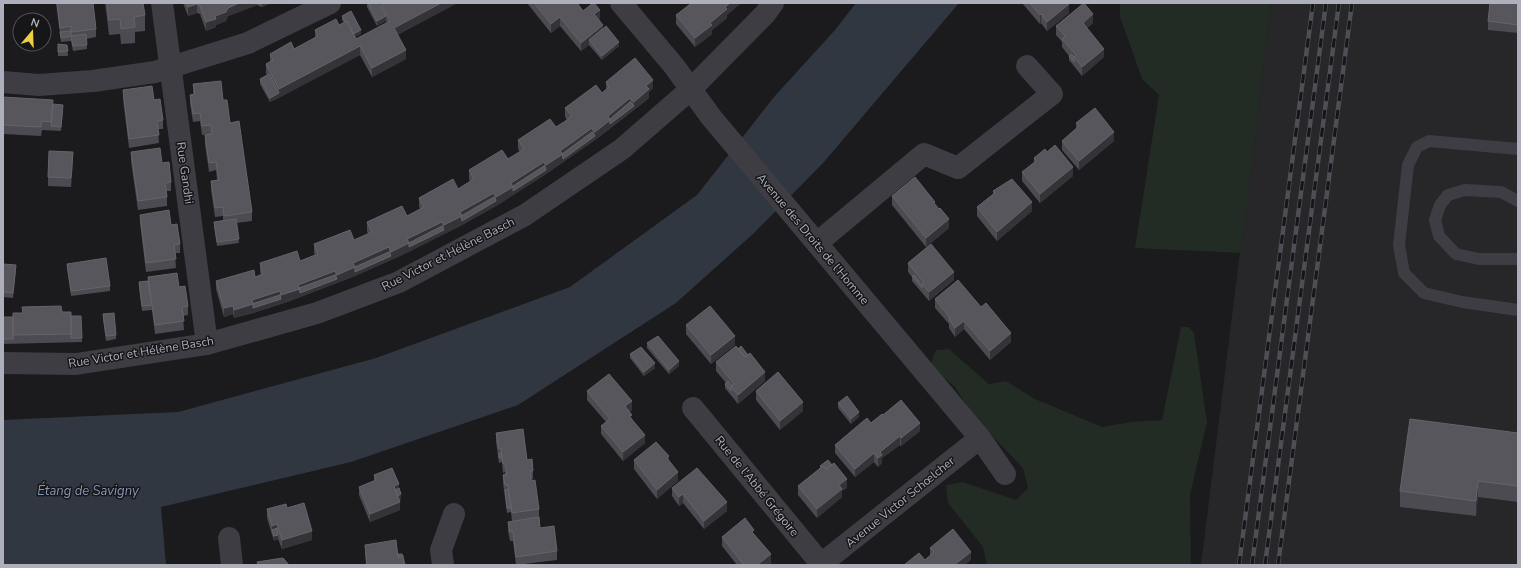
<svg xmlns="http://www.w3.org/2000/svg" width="1521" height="568" font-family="'Nunito Sans',sans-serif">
<rect width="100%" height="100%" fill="#1b1a1c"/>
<!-- built -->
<path fill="#272629" d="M1271,3H1518V565H1201Z"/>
<!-- green -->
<path fill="#222b24" d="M1120,3H1271L1241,253L1135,248L1159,95L1142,79L1120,17Z
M1181,327H1189L1194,333L1207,422L1190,495L1191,565H987L983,547L948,503L946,485L963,482L1016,500L1028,488L1023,468L973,416L955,387L930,366L936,350L949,349L989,384L1006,381L1035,399L1102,427L1131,422L1162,420Z"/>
<!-- water -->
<path fill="#303740" d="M856,3H959L824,162L754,233L676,303L518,405L351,462L161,507L166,565H3V420L178,412L376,358L570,287L697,195L774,97L835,30Z"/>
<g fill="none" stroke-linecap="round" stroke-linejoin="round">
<!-- service -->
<path stroke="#3d3d43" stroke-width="12" d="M1518,149L1429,141L1417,147L1408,165L1399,245L1404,273L1424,293L1462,302L1518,310
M1518,201L1501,192L1465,190L1448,195L1440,205L1435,220L1439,236L1456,254L1479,259H1518"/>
<!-- minor -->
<path stroke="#3d3d43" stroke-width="22" d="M162,3L207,344
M621,3L674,66L711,117L980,438L1005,474
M3,82L39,85L93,81L155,72L248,43L330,3
M817,243L924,154L958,168L1052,94L1027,66
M3,363L76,364L207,344L317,313L399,282L525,215L622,149L691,89L765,14L773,3
M693,408L822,565
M229,538L232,565
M443,565L441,550L454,514
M820,565L980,438"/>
<!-- rail casing -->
<g stroke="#4e4f56" stroke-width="4.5">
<path id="rail" d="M1239,565L1313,3
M1252,565L1326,3
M1265,565L1339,3
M1278,565L1352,3"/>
</g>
<!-- rail -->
<use href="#rail" stroke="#161517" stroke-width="3" stroke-dasharray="9" stroke-linecap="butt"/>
</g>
<!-- wall -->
<path fill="#4c4b51" d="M56,3H93L96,29V37L86,39L87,49L73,51L71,41L61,42Z
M105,3H143L145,15V31L135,32V43L121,44L120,34L109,35Z
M183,3H271L262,7L257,5L228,16L226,21L216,25V27L206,31L200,14L197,13L188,16Z
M367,3L381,7V3L398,35L406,59L372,77L360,55L270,102L260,84V79L267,75L266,73V64L270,62V54L294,49L315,38V30L339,25L344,23L342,20V16L361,34L355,37L356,39L387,23L386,21L377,26L367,7Z
M527,3H577L583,11L600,18L598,20L603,29L619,46L602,60L589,45L581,51L560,26L551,33Z
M691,3H741L727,15V18L712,30V34L695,47L676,24V15Z
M1022,3H1068L1069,13L1047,31L1041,23L1040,24Z
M1518,3V33L1488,30V21Z
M1093,23L1087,28L1104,57L1082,76L1069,60V56L1062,47V42L1056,35V26Z
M58,44L67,45L68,56H58Z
M606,82L653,88L649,92V98L634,110L595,140L546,174L496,206L462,225L400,256L355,276L290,301L253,313L234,318L233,314L224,317L216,289V281L255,277L261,275L260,272V263L300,261L315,255L314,253V244L354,240L368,234L367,231V222L407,216L420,209L419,206V198L458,189L470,182L469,179V170L508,159L520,152L518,149V140L556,127L567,120L565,117V108L602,93L606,90Z
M193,84L223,100L230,123L252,212V221L236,223L239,243L217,246L214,226V222L223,220V216L215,217L211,189V181L217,180L216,170L209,172L205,144V135L211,134L202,135L200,121L193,122L190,103V95L193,94Z
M123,90L154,100L163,120V129H158L159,143L129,148L123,99Z
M3,97L53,104L63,110L61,131L42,130L41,136L3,134Z
M1076,123L1114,141L1079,170L1062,150V141L1076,129Z
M131,152L162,163L171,182V191H167V206L138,210L131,161Z
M1047,152L1073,176L1040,203L1022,181V172L1034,163V158Z
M73,161L71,187L48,186V177Z
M993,191L1032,211L997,241L977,216V207L993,194Z
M892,196L949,228L926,247L892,205Z
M140,215L171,225L180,244V253H175L176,268L146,272L140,223Z
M908,263L954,280L929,301L912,281V277L908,272Z
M3,264L16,270L13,298L3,297Z
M67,264L110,286V291L71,296L67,268Z
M148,277L179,287L188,306V315L183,316L184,330L155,334L152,310L142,311L139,287V282L148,281Z
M935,299L981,307L1011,342L990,360L964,329L955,337L949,328V324L935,308Z
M62,312L71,316H81L82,342L3,344V317H13Z
M103,314L116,335V339L106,341L103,319Z
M686,325L735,345L711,364L686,334Z
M647,343L679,366L669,374L647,348Z
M630,354L655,368L644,376L630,358Z
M716,362L765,381L738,404L725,388V384L726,383L716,371Z
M587,391L632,410L629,412L632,419L645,443L623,461L601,434V426L606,422L587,400Z
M756,391L803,411L780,430L756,400Z
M838,403L859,417L851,424L838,408Z
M883,415L920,431L901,446L900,445L882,458V463L878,467L874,462L855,477L835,453V445Z
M496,433L527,460L533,471V479L531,480L539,509V518L540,528L557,551V560L516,565L513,541H510L508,531V522L512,521L511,512L507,513L503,483V475L505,474V472L503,473L502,462L499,463L496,442Z
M1518,433V502L1478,497L1476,516L1400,507V491Z
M634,460L678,481L657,499L634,469Z
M820,466L847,488L842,491V497L817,518L798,495V486L820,468Z
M374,475L399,488L401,499L399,500L400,510L370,522L359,495V487L374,481Z
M672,488L727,511L704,529L683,503L679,506L672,496Z
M287,508L312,540L282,549L278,539L274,541L267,518V509Z
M754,534L771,563L768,565H737L722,546V537Z
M365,545L398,554L405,565H366L365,553Z
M930,548L971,560H925L930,556Z"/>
<!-- shaded-wall -->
<path fill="#343337" d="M239,3H257V5L228,16L226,21L216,25V27L206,31V22L228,8Z
M262,3H271L262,7Z
M441,3H458L394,37V28Z
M730,3H741L727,15V18L712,30V34L695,47V38L725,7Z
M197,4V13L188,16V7Z
M1069,4V13L1047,31V22Z
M600,10V18L594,23V14Z
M1041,14V23L1040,24V15Z
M1093,14V23L1083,31V23Z
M386,16V21L377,26V21Z
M560,17V26L551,33V24Z
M603,25V34L589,40V45L581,51V43Z
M361,30V34L352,39V34Z
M619,42V46L602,60V56Z
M360,46V55L279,98V89Z
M1104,49V57L1082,76V67Z
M406,50V59L372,77V68Z
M653,80V88L649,92V98L610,128V124L634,106V102L646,86Z
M279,93V98L270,102V98Z
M630,98V107L610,123V128L595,140V132L608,116Z
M592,128V137L595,136V140L546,174L513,195V191L546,170V165L560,151Z
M1114,132V141L1079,170V161Z
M73,152V161L71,187V178Z
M544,162V171L513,190V195L496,206L462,225L409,252V247L444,230V225L460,212L494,193V202L496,201V197L511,183Z
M1073,167V176L1040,203V194Z
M1032,202V211L997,241V232Z
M949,219V228L926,247V238Z
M442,222V231L409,247V252L355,276V272L391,256V252L407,239Z
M389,247V256L355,271V276L290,301L253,313L234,318V310L252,300L280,291V300L281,299V295L298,285L335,271V279H337V275L353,263Z
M954,272V280L929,301V292Z
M233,306V314L224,317V308Z
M964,321V329L955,337V328Z
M1011,333V342L990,360V351Z
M735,336V345L711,364V355Z
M679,361V366L669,374V370Z
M655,363V368L644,376V372Z
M765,372V381L738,404V395Z
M632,401V410L625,415V406Z
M803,402V411L780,430V421Z
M859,412V417L851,424V419Z
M920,423V431L901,446V438Z
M645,435V443L623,461V452Z
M900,436V445L882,458V463L878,467V458L880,452Z
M874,453V462L855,477V469Z
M669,456V465L667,458Z
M678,472V481L657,499V490Z
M847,479V488L842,491V497L817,518V509L839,485Z
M1478,481V497L1476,516V501Z
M399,484V493L396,494L394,486Z
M401,494V499L396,501V496Z
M683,494V503L679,506V497Z
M400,502V510L370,522V514Z
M727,502V511L704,529V521Z
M277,524V533L272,530V526Z
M312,531V540L282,549V540Z
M278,535V539L274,541V536Z
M971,552V560L965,565H954Z
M771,554V563L768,565H757Z"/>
<!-- building -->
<path fill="#57565c" stroke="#64646b" d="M57,3H93L96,29L71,32V26L60,28Z
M107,3H143L145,15L134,17L135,27L121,29L120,19L109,20Z
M186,3H239L228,8L226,12L215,16L216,19L206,22L200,6L197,4L188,7Z
M368,3H379L386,16L377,21Z
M381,3H441L394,28L406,50L372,68L360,46L279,89L266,64L273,60L270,54L291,42L294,49L318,36L315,30L336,19L339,25L347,21L356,39L390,21Z
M534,3H577L583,11L593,3H594L600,10L594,14L603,25L581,43L560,17L551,24Z
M692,3H730L725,7L727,9L710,23L712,25L695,38L676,15Z
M1030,3H1068L1069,4L1047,22L1041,14L1040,15Z
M1084,3L1093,14L1083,23L1104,49L1082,67L1074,57L1076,55L1062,39L1065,36L1056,26Z
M1490,3H1518V25L1488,21Z
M351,11L361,30L353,34L347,21L345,22L342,16Z
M606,26L619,42L602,56L589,40Z
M71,31V36L61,38L60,32Z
M86,34L87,45L73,46L71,36Z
M58,44L67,45L68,51L58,52Z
M1071,54L1074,57V62L1069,56Z
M635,58L653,80L646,86L649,89L634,102L630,98L608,116L610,120L595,132L592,128L560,151L563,154L546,165L544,162L511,183L513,187L496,197L494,193L460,212L462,216L444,225L442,222L407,239L409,243L391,252L389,247L353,263L355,267L337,275L335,271L298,285L300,289L281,295L280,291L252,300L253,304L234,310L233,306L224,308L216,281L254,270L255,277L263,274L260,263L297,251L300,261L318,254L314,244L350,230L354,240L372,232L367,222L402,206L407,216L424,207L419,198L453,179L458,189L474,179L469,170L502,150L508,159L524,149L518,140L550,119L556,127L564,122L572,116L565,108L596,85L602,93L609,87L606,82Z
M269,74L279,93L270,98L260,79Z
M221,81L223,100H227L230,123L239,121L252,212L224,216L223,207L215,208L211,181L219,180L216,162L209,163L205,135L212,134L211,125L202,126L200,113L193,114L190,95L195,94L193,84Z
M152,86L154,100L160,99L163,120L157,121L159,135L129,139L123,90Z
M3,97L53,100L51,122L42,121L41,127L3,125Z
M630,102L634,106L610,124V119Z
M53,104L63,105L61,127L51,126Z
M1095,108L1114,132L1079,161L1062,141L1079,126L1076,123Z
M592,132L595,136L563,159L562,154Z
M1055,145L1073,167L1040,194L1022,172L1036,161L1034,158L1045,149L1047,152Z
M160,148L162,163L169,162L171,182L165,183L167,197L138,201L131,152Z
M49,151L73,152L71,178L48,177Z
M544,166L546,170L513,191V186Z
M915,177L935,202L934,203L939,209L940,208L949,219L926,238L892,196Z
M1012,179L1032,202L997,232L977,207L995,193L993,191Z
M494,197L496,201L462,221L461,216Z
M169,210L171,225L177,224L180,244L174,245L176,259L146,263L140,215Z
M236,219L239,239L217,242L214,222Z
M442,226L444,230L409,247V243Z
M931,244L954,272L929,292L922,284L924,283L908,263Z
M389,252L391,256L355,272V267Z
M106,258L110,286L71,291L67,264Z
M3,264L16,265L13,293L3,292Z
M177,273L179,287L185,286L188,306L182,307L184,321L155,325L148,277Z
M335,275L337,279L300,293L299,288Z
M914,275L922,285V288L912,276Z
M958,280L981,307L986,303L1011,333L990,351L964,321L955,328L949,319L950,318L935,299Z
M148,281L152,305L142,306L139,282Z
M280,295L281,299L253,308V304H252Z
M61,306L62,312H71V334L13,335V313H23L22,307Z
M710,306L735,336L711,355L686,325Z
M114,313L116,335L106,336L103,314Z
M71,316H81L82,338H71Z
M3,317H13V339H3Z
M658,336L679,361L669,370L647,343Z
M736,346L745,357L750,353L765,372L738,395L731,387L734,384L716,362Z
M741,346L748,355L745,357L738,349Z
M641,347L655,363L644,372L630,354Z
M778,372L803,402L780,421L756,391Z
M609,374L632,401L625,406L632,415L629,416L645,435L623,452L601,426L610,419L587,391Z
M728,381L732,386L731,387V391L725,384Z
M847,396L859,412L851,419L838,403Z
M901,400L920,423L901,438L900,436L880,452L882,455L878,458L874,453L855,469L835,445L867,418L871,423L882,414L883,415Z
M1410,419L1518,433V486L1478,481L1476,501L1400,491Z
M523,429L527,460L532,459L533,471H530L531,481L535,480L539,509L512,513L508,485H505L503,475L507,474L505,464H503L501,448L499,449L496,433Z
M656,442L669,456L667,458L678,472L657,490L634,460Z
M499,453H501L502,458H499Z
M828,460L832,465L826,469L823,466L821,467L820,466Z
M834,463L847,479L839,485L842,489L817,509L798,486L823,466L826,469Z
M392,468L399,484L394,486L400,502L370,514L359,487L376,480L374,475Z
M697,468L727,502L704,521L683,494L679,497L672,488Z
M399,488L401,494L398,496L395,490Z
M508,489L511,508H507L505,490Z
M304,503L312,531L282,540L277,524L272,526L267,509L286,504L287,508Z
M539,517L540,528L554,526L557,551L516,557L513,532H510L508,522Z
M745,518L754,530L752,532L771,554L757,565H744L722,537Z
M277,528L278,535L274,536L272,530Z
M953,529L971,552L954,565H904L919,553L925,560L934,552L930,548Z
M396,540L398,557L403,556L405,565H367L365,545Z
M398,554H402L403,556L398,557Z
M283,558L289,565H258L257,562Z"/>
<g text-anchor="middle" stroke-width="3" stroke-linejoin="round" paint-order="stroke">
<!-- street labels -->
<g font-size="12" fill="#adafbb" stroke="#161517">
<text transform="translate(185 173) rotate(82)" y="4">Rue Gandhi</text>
<text transform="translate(813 239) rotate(50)" y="4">Avenue des Droits de l'Homme</text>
<text transform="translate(448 254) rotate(-27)" y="4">Rue Victor et Hélène Basch</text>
<text transform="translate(141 352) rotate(-9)" y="4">Rue Victor et Hélène Basch</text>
<text transform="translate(757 486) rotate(51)" y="4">Rue de l'Abbé Grégoire</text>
<text transform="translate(900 502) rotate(-39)" y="4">Avenue Victor Schœlcher</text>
</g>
<!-- water labels -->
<g font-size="13" font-style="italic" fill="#8697b5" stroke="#161517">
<text x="88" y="495">Étang de Savigny</text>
</g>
</g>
<!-- border -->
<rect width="1521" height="568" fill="none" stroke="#adafbb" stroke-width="8"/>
<!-- north arrow -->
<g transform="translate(32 32) rotate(19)"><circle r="19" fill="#161517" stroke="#525359"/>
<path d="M0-3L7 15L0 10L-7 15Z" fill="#edcf41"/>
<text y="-6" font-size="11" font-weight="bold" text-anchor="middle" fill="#adafbb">N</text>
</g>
</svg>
